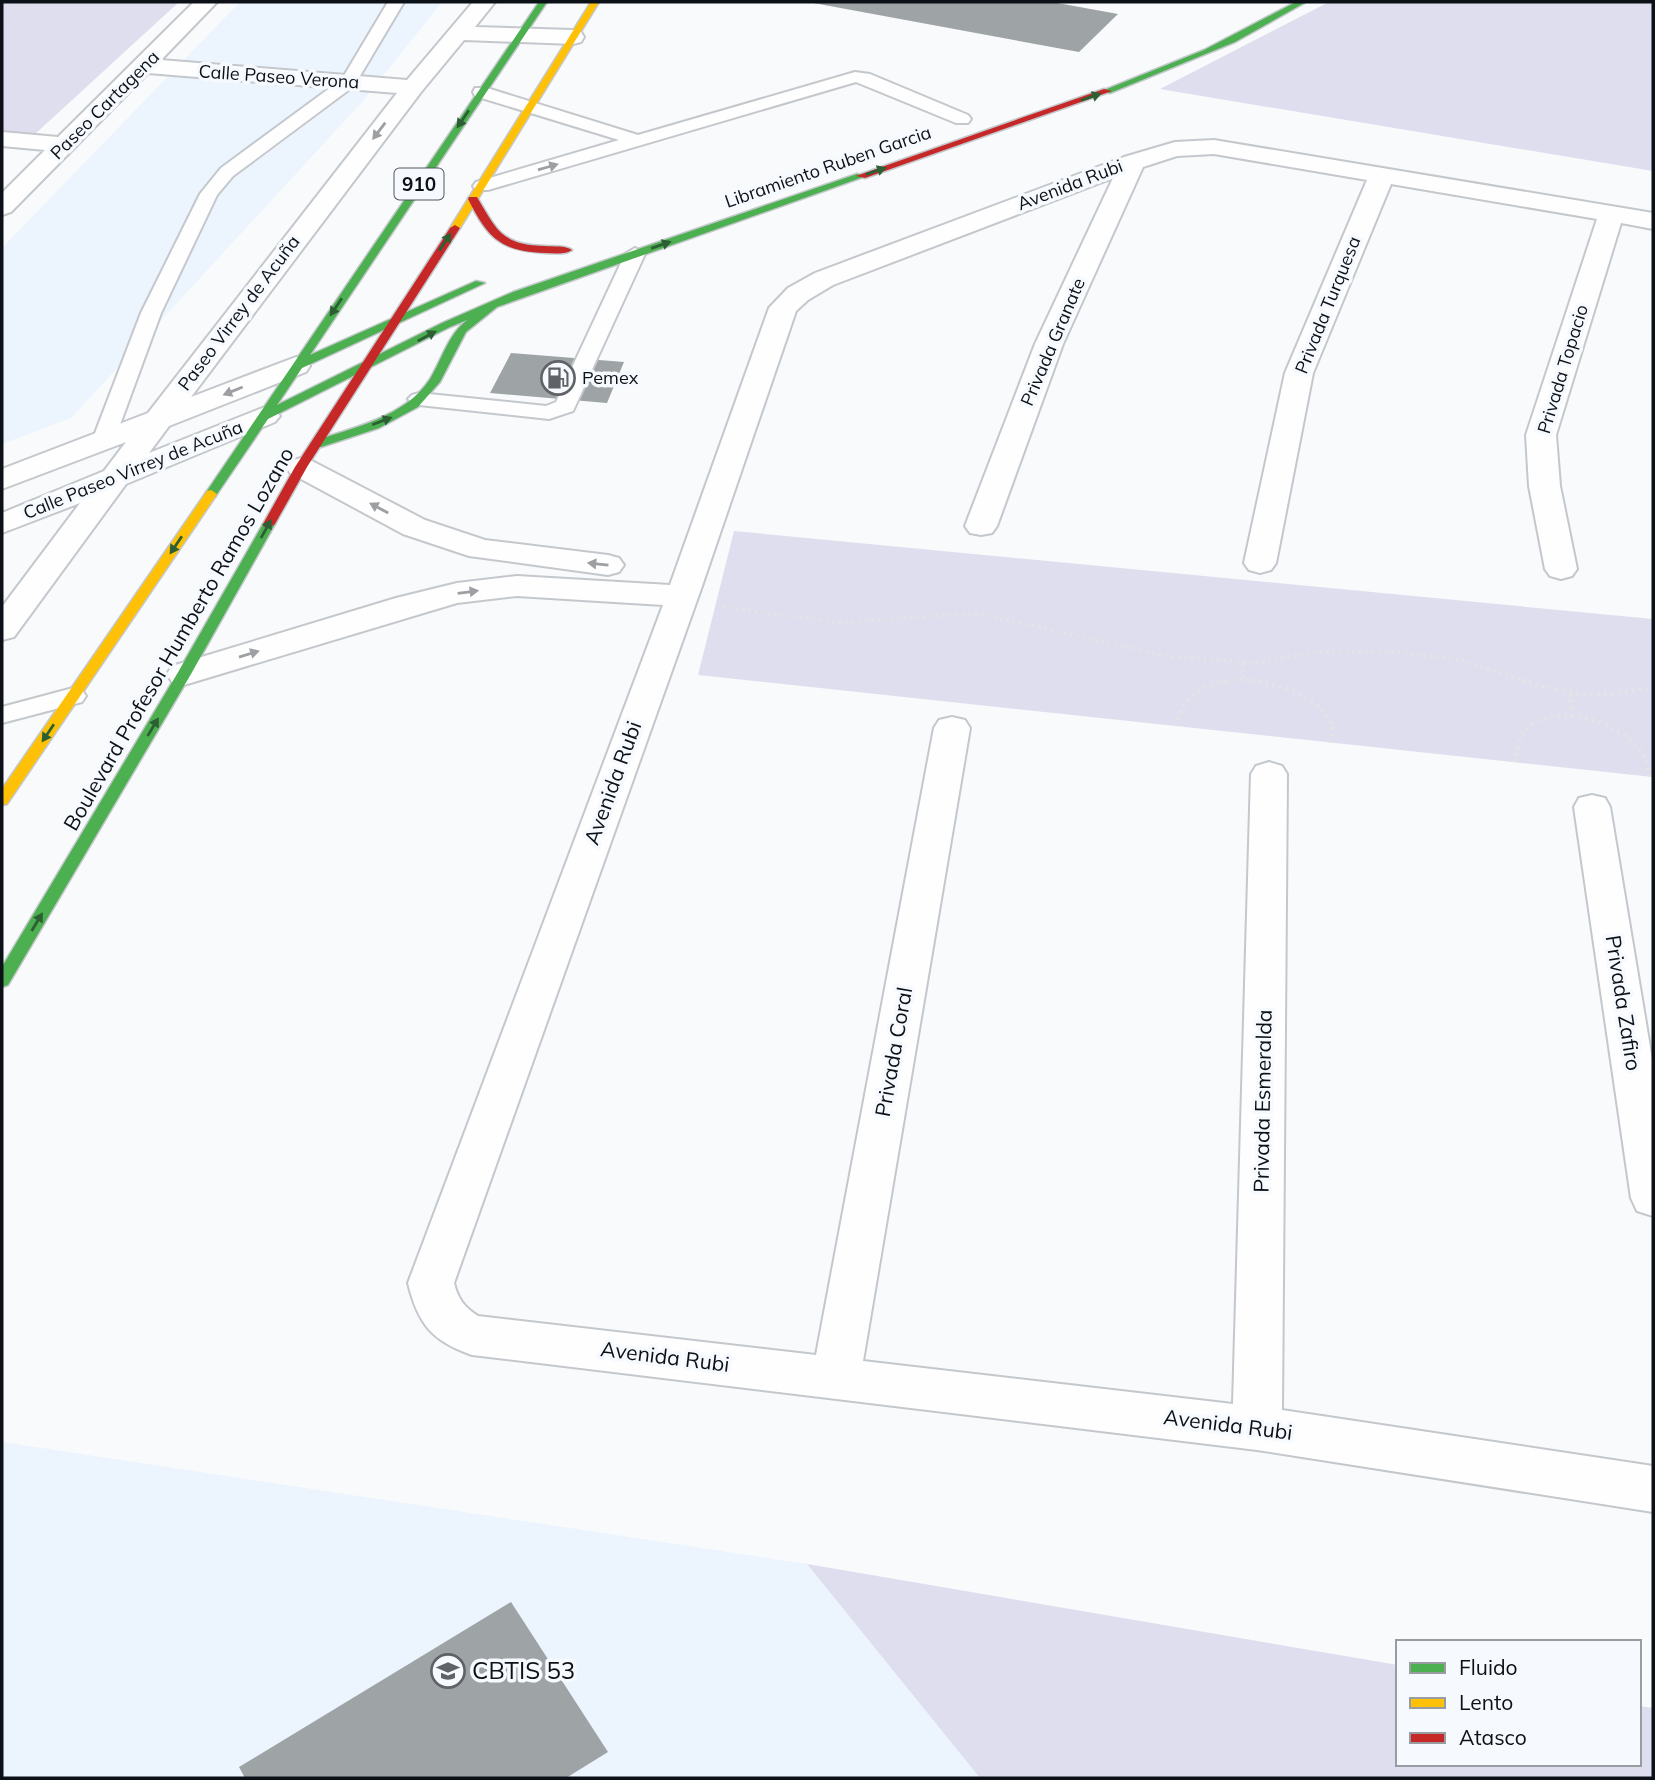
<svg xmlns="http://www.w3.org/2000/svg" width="1655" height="1780" font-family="Mulish,sans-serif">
<rect width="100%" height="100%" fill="#f8fafc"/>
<!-- built -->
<path fill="#ecf4fe" d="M240,2H442L362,102L71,418L2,444V248Z
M2,1442L807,1564L980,1778H2Z"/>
<!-- green -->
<path fill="#dfdeef" d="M2,2H179L34,135L2,131Z
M1329,2H1653V171L1160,89Z
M734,531L1653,619V777L698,675Z
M807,1564L1398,1665V1764H1639V1706L1653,1708V1778H980Z"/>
<!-- building -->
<path fill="#9ea3a6" d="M808,2H1052L1118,14L1079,52Z
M511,353L624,362L607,403L490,393Z
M511,1602L608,1752L566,1778H245L239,1767Z"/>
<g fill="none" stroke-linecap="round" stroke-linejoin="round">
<!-- lane casing -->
<g stroke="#c4c8cc" stroke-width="4">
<path id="lane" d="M388,2H404L354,86L233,176L217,195L161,313L114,441L111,446H95L92,441L141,313L200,194L221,168L342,79Z
M855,72L870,74L968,115L971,119L968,123H956L856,82L488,190H476L473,186L476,182L619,140L475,96L473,92L475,88H487L638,135Z
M635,248L645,254L573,411L549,419L419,405L412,403L408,399L412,395L419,393L546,406L556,402L625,254Z
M73,688L82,690L86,696L82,702L2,723V707Z"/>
</g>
<!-- street casing -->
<g stroke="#c4c8cc" stroke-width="4">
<path id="street" d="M194,2H217L161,60L407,80L473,2H495L475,27L573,30L581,32L584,37L581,42L573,44L464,40L421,92L191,397L296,357L306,360L310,366L306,372L169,426L149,453L265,407L275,410L280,416L275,422L126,484L14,637L2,640V607L80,503L2,533V513L104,471L126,442L2,489V469L148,413L397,93L148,73L11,212L2,215V193L45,150L2,146V132L58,137Z
M1214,140L1653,213V229L1621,223L1556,435L1560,486L1577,569L1572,576L1561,579L1550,576L1545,569L1529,486L1526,435L1597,219L1391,184L1313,373L1276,563L1271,570L1260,573L1249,570L1244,563L1285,373L1367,180L1214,154L1177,156L1143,167L1063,344L997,526L992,533L981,535L970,533L965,526L1035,344L1113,178L833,285L808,300L796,311L702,586L454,1283C458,1299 464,1307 478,1316L816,1355L934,728L939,720L952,717L965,720L970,728L863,1361L1233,1404L1251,774L1256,766L1269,762L1282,766L1287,774L1282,1410L1653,1466V1512L1257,1450L472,1355C432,1341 418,1324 408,1283L663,605L517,596L457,603L184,685L172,682L167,674L172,666L396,598L457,583L517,576L670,585L769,308L788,288L815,273L1124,157L1175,142Z
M301,458L312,461L425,520L485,540L608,555L619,558L624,565L619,572L608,575L469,556L403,534L290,473L286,467L290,461Z
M1592,795L1605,798L1610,807L1653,1065V1216L1637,1211L1631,1198L1574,807L1579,798Z"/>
</g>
<!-- fast casing -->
<g stroke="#c4c8cc" stroke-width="3">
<path id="fast" d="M539,2H547L310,355L476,281L485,283L302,368L277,405L442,323L513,292L857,174L866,176L497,307L466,332L440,382L418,407L379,428L321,447H313V441C353,428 405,417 430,379C442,359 448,335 467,320L450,327L268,419L215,497H207L205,494Z
M1296,2H1306L1235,42L1110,93L1102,91L1204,50Z
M269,520L275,524L191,674L8,985L2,987V967L177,674L263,524Z"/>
</g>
<!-- slow casing -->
<g stroke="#c4c8cc" stroke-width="3">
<path id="slow" d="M591,2H599L460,228L451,230L450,228Z
M211,490L217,494L7,804L2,805V789L207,491Z"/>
</g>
<!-- jam casing -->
<g stroke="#c4c8cc" stroke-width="3">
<path id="jam" d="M1104,89L1112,91L865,178L856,176Z
M469,197H477C497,231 502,245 545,246C554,247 565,245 572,250C565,255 554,253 545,253C500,251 488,238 468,199Z
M455,225L460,228L307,467L275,524L269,528L264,527L263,524L295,467L450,228Z"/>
</g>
<!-- path-far2 -->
<path stroke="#e4e4e5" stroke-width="2.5" stroke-dasharray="1 3.5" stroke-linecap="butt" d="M2,23L26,2"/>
<!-- path-far1 -->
<path stroke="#e4e4e5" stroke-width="3.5" stroke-dasharray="2 4.5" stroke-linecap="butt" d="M723,607L841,623L976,613L1171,657L1256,663L1321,651L1404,653L1461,660L1527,682
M1243,663V679
M1221,682L1240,679L1262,682"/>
<!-- path -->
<path stroke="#e4e4e5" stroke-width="4.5" stroke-dasharray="2 5" stroke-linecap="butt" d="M1252,680C1283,686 1319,696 1333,726L1331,743
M1522,680C1574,697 1600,697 1653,688
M1570,693L1572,717
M1175,726C1184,698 1201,685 1230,680
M1515,762C1518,752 1518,739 1525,731C1552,700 1609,720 1634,743C1645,753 1648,764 1650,777"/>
<!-- lane -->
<use href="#lane" fill="#fefeff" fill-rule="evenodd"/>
<!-- street -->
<use href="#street" fill="#fefeff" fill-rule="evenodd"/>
<!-- fast -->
<use href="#fast" fill="#4caf50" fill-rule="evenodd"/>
<!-- slow -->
<use href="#slow" fill="#ffc107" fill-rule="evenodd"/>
<!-- jam -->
<use href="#jam" fill="#c62828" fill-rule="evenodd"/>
</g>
<!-- one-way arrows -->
<defs><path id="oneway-solid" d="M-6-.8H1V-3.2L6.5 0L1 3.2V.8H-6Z" transform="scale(1.75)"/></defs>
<g fill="#2c6034">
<use href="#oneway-solid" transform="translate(1091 97) rotate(-19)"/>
<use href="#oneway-solid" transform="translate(463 119) rotate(124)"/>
<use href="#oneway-solid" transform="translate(876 171) rotate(-19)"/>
<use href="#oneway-solid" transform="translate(445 242) rotate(-57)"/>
<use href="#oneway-solid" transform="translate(661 245) rotate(-19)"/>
<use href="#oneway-solid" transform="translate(336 307) rotate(124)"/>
<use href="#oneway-solid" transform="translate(427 336) rotate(-28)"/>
<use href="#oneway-solid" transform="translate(382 421) rotate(-21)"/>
<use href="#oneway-solid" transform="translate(266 529) rotate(-61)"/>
<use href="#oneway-solid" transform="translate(176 545) rotate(124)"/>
<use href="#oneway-solid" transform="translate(153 727) rotate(-59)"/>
<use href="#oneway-solid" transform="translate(48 733) rotate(124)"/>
<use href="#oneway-solid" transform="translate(37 922) rotate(-59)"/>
</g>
<g fill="#9d9fa3">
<use href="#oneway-solid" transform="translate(379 131) rotate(127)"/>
<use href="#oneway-solid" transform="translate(548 167) rotate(-16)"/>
<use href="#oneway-solid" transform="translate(233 391) rotate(158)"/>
<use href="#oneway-solid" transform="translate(379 508) rotate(-152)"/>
<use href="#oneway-solid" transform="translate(598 564) rotate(-174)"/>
<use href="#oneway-solid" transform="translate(468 592) rotate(-7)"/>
<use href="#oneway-solid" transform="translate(249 654) rotate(-17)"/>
</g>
<!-- icons -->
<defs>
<g id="fuel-ring" transform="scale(1.75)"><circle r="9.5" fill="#f6fafe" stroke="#5f6368" stroke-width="1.5"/><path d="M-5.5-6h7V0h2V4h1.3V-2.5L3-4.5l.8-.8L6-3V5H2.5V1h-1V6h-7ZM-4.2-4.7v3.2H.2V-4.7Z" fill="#5f6368"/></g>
<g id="school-ring" transform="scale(1.75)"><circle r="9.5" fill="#f6fafe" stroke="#5f6368" stroke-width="1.5"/><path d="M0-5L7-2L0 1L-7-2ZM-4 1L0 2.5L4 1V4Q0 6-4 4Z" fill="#5f6368"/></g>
</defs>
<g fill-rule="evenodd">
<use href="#fuel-ring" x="558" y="378"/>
<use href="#school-ring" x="448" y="1671"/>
</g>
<g text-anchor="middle" stroke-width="7" stroke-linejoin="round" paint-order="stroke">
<!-- far-street labels -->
<g font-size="18" fill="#0c1118" stroke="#f6fafe">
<text transform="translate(279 77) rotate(4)" y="6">Calle Paseo Verona</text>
<text transform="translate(105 105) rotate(-45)" y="6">Paseo Cartagena</text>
<text transform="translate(828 167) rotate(-19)" y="6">Libramiento Ruben Garcia</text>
<text transform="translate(1070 185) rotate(-21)" y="6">Avenida Rubi</text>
<text transform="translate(1328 305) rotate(-68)" y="6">Privada Turquesa</text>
<text transform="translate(239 313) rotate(-53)" y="6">Paseo Virrey de Acuña</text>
<text transform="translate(1053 342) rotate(-67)" y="6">Privada Granate</text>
<text transform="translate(1563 369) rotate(-73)" y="6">Privada Topacio</text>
<text transform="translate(133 470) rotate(-22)" y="6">Calle Paseo Virrey de Acuña</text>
</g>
<!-- far-poi labels -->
<g font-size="18" fill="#0c1118" stroke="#f6fafe" text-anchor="start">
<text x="582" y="384">Pemex</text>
</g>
<!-- shield labels -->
<rect fill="#f6fafe" stroke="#52575d" stroke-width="2" x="394.5" y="168.5" width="49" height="31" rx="5"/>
<g font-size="19" font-weight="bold" fill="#0c1118">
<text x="419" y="191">910</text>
</g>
<!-- street labels -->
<g font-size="21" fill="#0c1118" stroke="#f6fafe">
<text transform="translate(179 639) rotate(-60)" y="7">Boulevard Profesor Humberto Ramos Lozano</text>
<text transform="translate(613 783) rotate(-70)" y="7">Avenida Rubi</text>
<text transform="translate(1623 1003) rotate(81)" y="7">Privada Zafiro</text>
<text transform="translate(894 1052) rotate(-80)" y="7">Privada Coral</text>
<text transform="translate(1263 1101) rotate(-89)" y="7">Privada Esmeralda</text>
<text transform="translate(665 1357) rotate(7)" y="7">Avenida Rubi</text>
<text transform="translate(1228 1425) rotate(7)" y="7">Avenida Rubi</text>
</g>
<!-- near-poi labels -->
<g font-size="24" fill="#0c1118" stroke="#f6fafe" text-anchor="start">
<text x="472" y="1679">CBTIS 53</text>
</g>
</g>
<!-- border -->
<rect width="1655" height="1780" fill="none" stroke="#0c1118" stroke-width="7"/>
<!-- legend -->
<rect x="1396" y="1640" width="245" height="126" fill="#f6fafe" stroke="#989da2" stroke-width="2"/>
<rect x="1410" y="1663" width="35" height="10" fill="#4caf50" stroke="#989da2" stroke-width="2"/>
<text x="1459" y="1675" font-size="21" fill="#0c1118">Fluido</text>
<rect x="1410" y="1698" width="35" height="10" fill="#ffc107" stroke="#989da2" stroke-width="2"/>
<text x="1459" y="1710" font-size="21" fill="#0c1118">Lento</text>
<rect x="1410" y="1733" width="35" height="10" fill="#c62828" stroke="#989da2" stroke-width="2"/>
<text x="1459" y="1745" font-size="21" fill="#0c1118">Atasco</text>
</svg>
